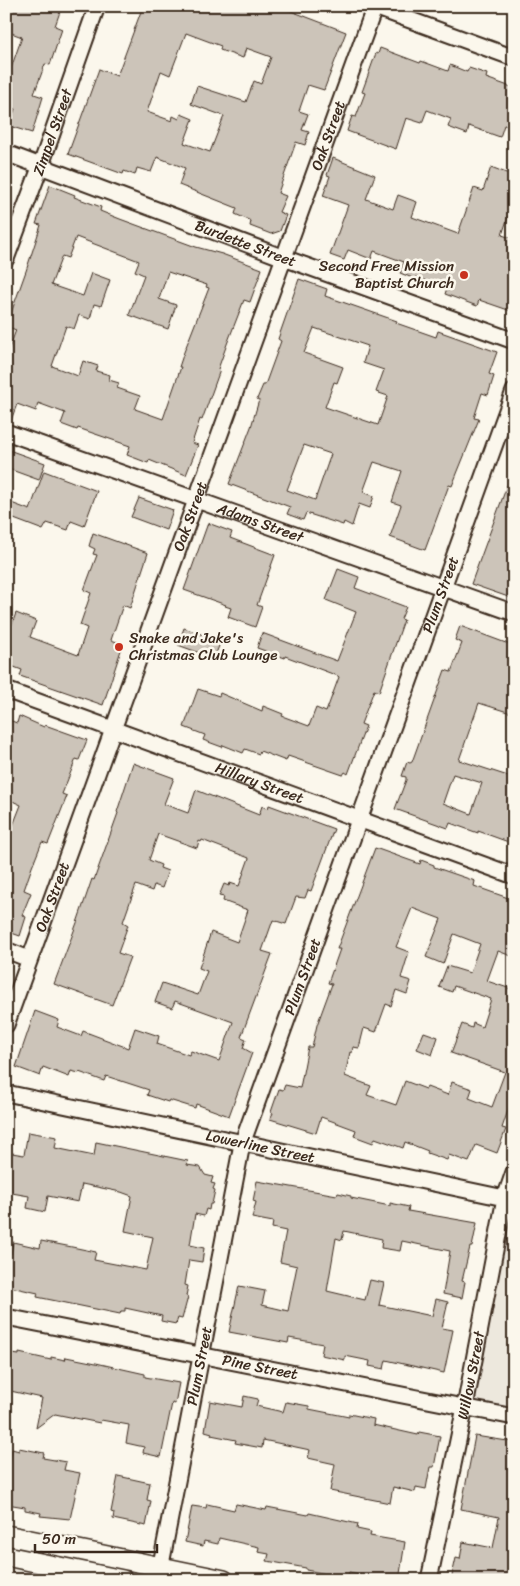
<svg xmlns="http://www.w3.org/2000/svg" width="520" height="1586" font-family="Sriracha,sans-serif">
<rect width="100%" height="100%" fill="#fbf7ec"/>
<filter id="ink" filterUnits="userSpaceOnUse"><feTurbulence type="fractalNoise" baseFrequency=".02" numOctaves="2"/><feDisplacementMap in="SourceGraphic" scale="10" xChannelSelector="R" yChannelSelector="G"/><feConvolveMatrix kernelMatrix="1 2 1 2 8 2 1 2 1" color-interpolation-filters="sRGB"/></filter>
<g filter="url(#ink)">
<!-- built -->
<path fill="#ede8dd" d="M505,1198L514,1200V1417L465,1407Z
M6,1556L120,1580H6Z"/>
<!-- building -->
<path fill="#ccc4b9" stroke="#3b2a1e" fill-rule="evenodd" d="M6,6H62L55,26L62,29L50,65L45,64L34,94L43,97L32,133L9,126L15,109L6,105V70L10,71L22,37L6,31Z
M143,6H278L346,32L324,90L308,85L299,111L308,114L302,130L309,132L305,145L296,142L278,193L286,196L279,212L286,215L280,231L271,234L250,226L251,221L235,214L237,208L179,185L185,168L157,157L151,172L137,168L135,175L124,171L123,174L68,154L99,69L117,76ZM186,33L221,46L220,50L243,58L246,48L271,57L261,84L254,81L246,102L197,86L191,104L224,116L210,152L184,143L193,119L181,114L179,119L173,116L172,121L147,112L161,71L170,75Z
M380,48L420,63L421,61L448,71L450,65L467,72L469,68L487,74L486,78L514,88V128L504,125L500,137L469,126L467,134L448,127L451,119L427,110L422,123L406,118L396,149L347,131L352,116L356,117L365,93L362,92L376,53L378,54Z
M333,158L375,175L366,199L393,209L398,195L417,202L412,217L458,234L474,188L483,191L491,167L514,176V199L502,235L514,239V312L479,300L477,306L445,294L447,288L415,277V279L400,273L404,262L374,251L371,259L348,250L344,260L330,255L348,205L323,196L330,176L327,175Z
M50,185L75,195L74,197L101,207L100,211L120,219L196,247L222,254L262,269L250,302L244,300L227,344L218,369L220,370L202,420L200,419L192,443L198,445L186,475L149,460L148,463L127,455L130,446L78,428L77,430L61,424L65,413L38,403L36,411L17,404L10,423H6V357L16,330L6,326V311L11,313L26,271L41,225L36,224ZM76,237L139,261L135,271L144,275L129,315L168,329L176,305L159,299L168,272L207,285L206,287L209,288L184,352L179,367H181L163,419L135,409L140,396L117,388L119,383L109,380L110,375L96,371L98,366L83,361L78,376L52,366L66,326L74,329L79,315L90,319L94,304L101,306L110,280L91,273L83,296L51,285L62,256L68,258Z
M299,279L327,289L325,296L397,321L396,323L436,337L438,331L497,352L489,374L494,376L488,395L482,393L474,418L479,419L452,486L449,485L425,550L390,537L401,505L392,502L402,471L374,462L363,492L374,496L370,508L359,504L352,526L344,522L343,525L306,513L303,520L287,514L290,507L229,484L251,427L259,400L257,399L263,385H265L281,341L278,339ZM314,328L368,346L363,363L384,370L376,392L388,396L378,425L325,407L334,382L337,383L343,367L304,353ZM304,445L331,454L315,500L287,490Z
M6,449L45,463L39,480L6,468Z
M44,471L97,491L84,526L71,521L68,530L47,523L43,530L6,516V501L30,510Z
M512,472H514V599L471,584Z
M139,498L173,510L166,530L131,517Z
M208,523L232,532L230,538L275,555L257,605L262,607L255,627L228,617L231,608L225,606L226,605L184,590Z
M93,533L148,553L130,608L123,605L111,640L123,644L103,705L20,676L22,670L6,664V641L16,613L36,621L30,637L78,655L87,628L80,625L91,593L84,590L97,555L93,554L95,549L89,546Z
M338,569L359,577L355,588L406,607L401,619L404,620L379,692L374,690L361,724L366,726L348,774L345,772L343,775L288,756L286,761L260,751L259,754L245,749L243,753L223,745L222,747L203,740L205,735L184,727L198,689L219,696L220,693L262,711L263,706L283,714L282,716L309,726L316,708L326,712L339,677L338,676L285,656V658L257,648L262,633L337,661L356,612L326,600Z
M460,626L514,646V714L479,703L459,760L514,778V844L478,831V833L450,823L448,828L395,809L406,780V777L402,776L407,762L410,763L412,762L445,670L451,672L462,643L455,640ZM453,774L482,783L471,814L443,803Z
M184,628L221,641L215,656L209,654L208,656L178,645Z
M19,716L44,727L45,725L87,740L79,760L76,759L62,794L67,796L48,844L42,842L32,867L24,890L31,893L22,915L26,917L20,936L6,931V832L10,833L21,805L6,798V719L17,723Z
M133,763L174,778L164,804L188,813L196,790L259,815L262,806L268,809L269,805L334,829L311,891L308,890L305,898L296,897L286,924L273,920L262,951L272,954L241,1037L246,1039L243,1048L252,1053L229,1116L196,1104L195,1108L169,1100L168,1102L147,1095L149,1090L106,1076L104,1081L79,1072V1073L71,1071L69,1077L43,1067L40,1076L16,1067L35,1011L59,1020L57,1027L81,1036L83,1031L128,1048L135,1028L159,1036L157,1044L189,1055L191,1051L219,1061L233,1022L175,1001L172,1008L155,1002L162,983L198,995L207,971L199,968L211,932L237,942L248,910L223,901L224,897L219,896L224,884L229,886L230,883L239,886L249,858L202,840L201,842L199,841L197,848L158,834L149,860L161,865L160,868L168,871L162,888L154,885L152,891L136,885L123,922L128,925L118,953L130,957L112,1005L54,984L78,920L92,879L94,880L118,813L117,812Z
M375,848L420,864L421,860L434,865V867L475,881L474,886L514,900V957L498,951L487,981L514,990V1093L502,1128L506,1129L497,1153L476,1145L469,1162L449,1155L447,1160L427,1153L428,1151L405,1142L403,1148L375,1138L373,1143L354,1136L356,1130L321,1117L316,1133L270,1119L273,1113L271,1112L279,1089L283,1090L285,1085L300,1088L308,1047H312L317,1025L332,984L328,983L340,949H337ZM412,908L441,919L426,957L443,964L454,934L480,944L470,973L447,966L439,987L452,992L454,986L491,999L482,1027L473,1023L472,1028L462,1024L451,1053L505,1072L492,1107L469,1098L472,1089L452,1082L448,1095L427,1087L426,1089L405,1081L396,1105L367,1095L371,1086L345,1076L350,1052L352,1053L353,1047L359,1048L364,1028L376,1032L386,1004L391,1006L396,990L407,994L411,981L401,978L409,952L396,947Z
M424,1032L438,1037L432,1055L417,1049Z
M28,1132L57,1137L55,1148L94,1156L96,1142L188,1161L187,1165L200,1167L205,1175L213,1177L211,1183L215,1184L213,1189L215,1190L212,1204H210L209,1210L206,1209L204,1216L195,1214L190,1245L204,1248L202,1262L189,1260L185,1285L188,1286L186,1296L188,1297L182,1319L178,1318L176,1324L161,1321L162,1316L125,1308V1311H121L120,1314L37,1297L38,1293L6,1286V1253L11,1254L13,1242L40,1248L41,1241L72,1247L96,1252L94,1260L146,1270L153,1237L125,1231L132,1196L121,1192L82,1184L78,1202L48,1196L45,1212L27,1208L29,1196L6,1192V1152L24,1155Z
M257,1181L337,1195L338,1193L351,1196V1198L390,1206V1203L409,1207L408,1211L477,1223L472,1247H470L462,1281L465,1282L462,1298L443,1294L450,1251L402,1241L400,1251L381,1248L382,1239L344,1231L342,1240L336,1238L327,1291L365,1300L370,1280L384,1283L379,1305L432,1316L436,1299L448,1302L442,1328L453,1330L444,1373L386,1360L384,1369L369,1366L370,1361L345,1356V1360L321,1355L323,1344L289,1338L288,1343L229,1332L239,1286L265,1291L262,1305L288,1311L297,1266L280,1262L286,1231L272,1228L273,1222L252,1218L256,1202L253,1201Z
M6,1353L19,1355V1353L51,1360V1357L65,1360L66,1357L96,1363L145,1374V1377L179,1383L175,1404L172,1403L161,1457L143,1453L144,1447L126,1443L129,1425L101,1420L100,1423L55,1414L36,1428L42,1398L6,1390Z
M244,1396L258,1399L256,1406L283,1412L286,1402L309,1406V1409L349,1417V1414L374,1419L373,1425L418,1435L419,1432L440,1436L434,1467H430L426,1489L416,1487L415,1492L393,1487L390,1503L330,1491L335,1464L308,1458L310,1450L263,1440L262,1448L235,1443L236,1440L211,1435L212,1433L205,1431L210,1401L242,1407Z
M475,1436L514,1442V1580H451L456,1558L460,1559L463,1542L493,1548L499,1517L461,1509Z
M19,1448L44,1453L43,1458L66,1462L64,1470L80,1473L70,1519L40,1516L41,1513L25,1510V1507L7,1504L9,1498L6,1497V1485L12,1449L19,1451Z
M118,1476L150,1483L147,1500L151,1501L146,1526L113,1519L114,1513L111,1512Z
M207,1504L234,1510L236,1504L266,1510L267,1507L308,1515L309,1513L358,1524L357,1529L371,1532L370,1536L405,1542L399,1580L374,1577L349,1572L348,1578L306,1570V1568L267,1561L269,1554L258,1552L259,1547L219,1538L218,1544L204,1541L203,1546L185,1542L192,1506L206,1508Z"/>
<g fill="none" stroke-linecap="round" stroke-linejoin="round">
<!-- minor casing -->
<g stroke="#3b2a1e" stroke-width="19">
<g id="minor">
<path d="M372,6L514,58"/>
<path id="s1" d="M6,153L284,258L514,341"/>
<path id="s2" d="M6,259L41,165L97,6"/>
<path id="s3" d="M6,432L514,613"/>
<path id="s4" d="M6,690L514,876"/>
<path d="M6,950L29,959"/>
<path id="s5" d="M6,1025L375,6"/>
<path id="s6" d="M6,1093L514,1200"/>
<path id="s7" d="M6,1317L514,1417"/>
<path id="s8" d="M158,1580L242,1144L514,391"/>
<path id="s9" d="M429,1580L465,1407L505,1198L514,1172"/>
</g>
</g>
<!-- tertiary casing -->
<g stroke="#3b2a1e" stroke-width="22">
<path id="tertiary" d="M6,1535L224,1580
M6,1556L123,1580"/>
</g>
<!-- minor -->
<use href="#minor" stroke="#fbf7ec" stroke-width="15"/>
<!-- tertiary -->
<use href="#tertiary" stroke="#fbf7ec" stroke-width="19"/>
</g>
</g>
<!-- markers -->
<g fill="#c8321e" stroke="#fbf7ec" stroke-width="2">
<circle cx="464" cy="275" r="5"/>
<circle cx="119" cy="647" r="5"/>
</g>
<g text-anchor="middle" stroke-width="5" stroke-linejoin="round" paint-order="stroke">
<!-- street labels -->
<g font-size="15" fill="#3b2a1e" stroke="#fbf7ec">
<text dy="5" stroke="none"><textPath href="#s2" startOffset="135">Zimpel Street</textPath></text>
<text dy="5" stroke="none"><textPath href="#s5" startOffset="946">Oak Street</textPath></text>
<text dy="5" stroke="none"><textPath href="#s1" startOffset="256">Burdette Street</textPath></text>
<text dy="5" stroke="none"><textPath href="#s5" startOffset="541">Oak Street</textPath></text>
<text dy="5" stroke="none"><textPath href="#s3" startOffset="270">Adams Street</textPath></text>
<text dy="5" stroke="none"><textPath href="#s8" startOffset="1028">Plum Street</textPath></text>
<text dy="5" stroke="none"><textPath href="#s4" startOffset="270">Hillary Street</textPath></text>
<text dy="5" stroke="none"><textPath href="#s5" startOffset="136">Oak Street</textPath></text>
<text dy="5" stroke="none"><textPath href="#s8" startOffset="622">Plum Street</textPath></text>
<text dy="5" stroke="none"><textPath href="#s6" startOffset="260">Lowerline Street</textPath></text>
<text dy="5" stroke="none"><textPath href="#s8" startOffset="218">Plum Street</textPath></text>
<text dy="5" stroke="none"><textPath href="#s7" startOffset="259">Pine Street</textPath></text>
<text dy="5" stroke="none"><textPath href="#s9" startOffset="209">Willow Street</textPath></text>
</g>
<!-- poi labels -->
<g font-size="15" fill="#3b2a1e" stroke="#fbf7ec" text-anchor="end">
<text x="454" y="271">Second Free Mission<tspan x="454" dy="17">Baptist Church</tspan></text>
<text x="129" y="643" text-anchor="start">Snake and Jake's<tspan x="129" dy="17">Christmas Club Lounge</tspan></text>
</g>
</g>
<!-- margin -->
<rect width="520" height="1586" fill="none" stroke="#fbf7ec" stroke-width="25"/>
<rect x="12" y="12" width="495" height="1561" fill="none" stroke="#3b2a1e" stroke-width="2" filter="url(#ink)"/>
<!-- scale -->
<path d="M35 1544v8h122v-8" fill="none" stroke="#3b2a1e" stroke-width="2.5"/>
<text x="42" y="1544" font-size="15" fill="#3b2a1e" stroke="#fbf7ec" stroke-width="4" paint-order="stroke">50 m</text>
</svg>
